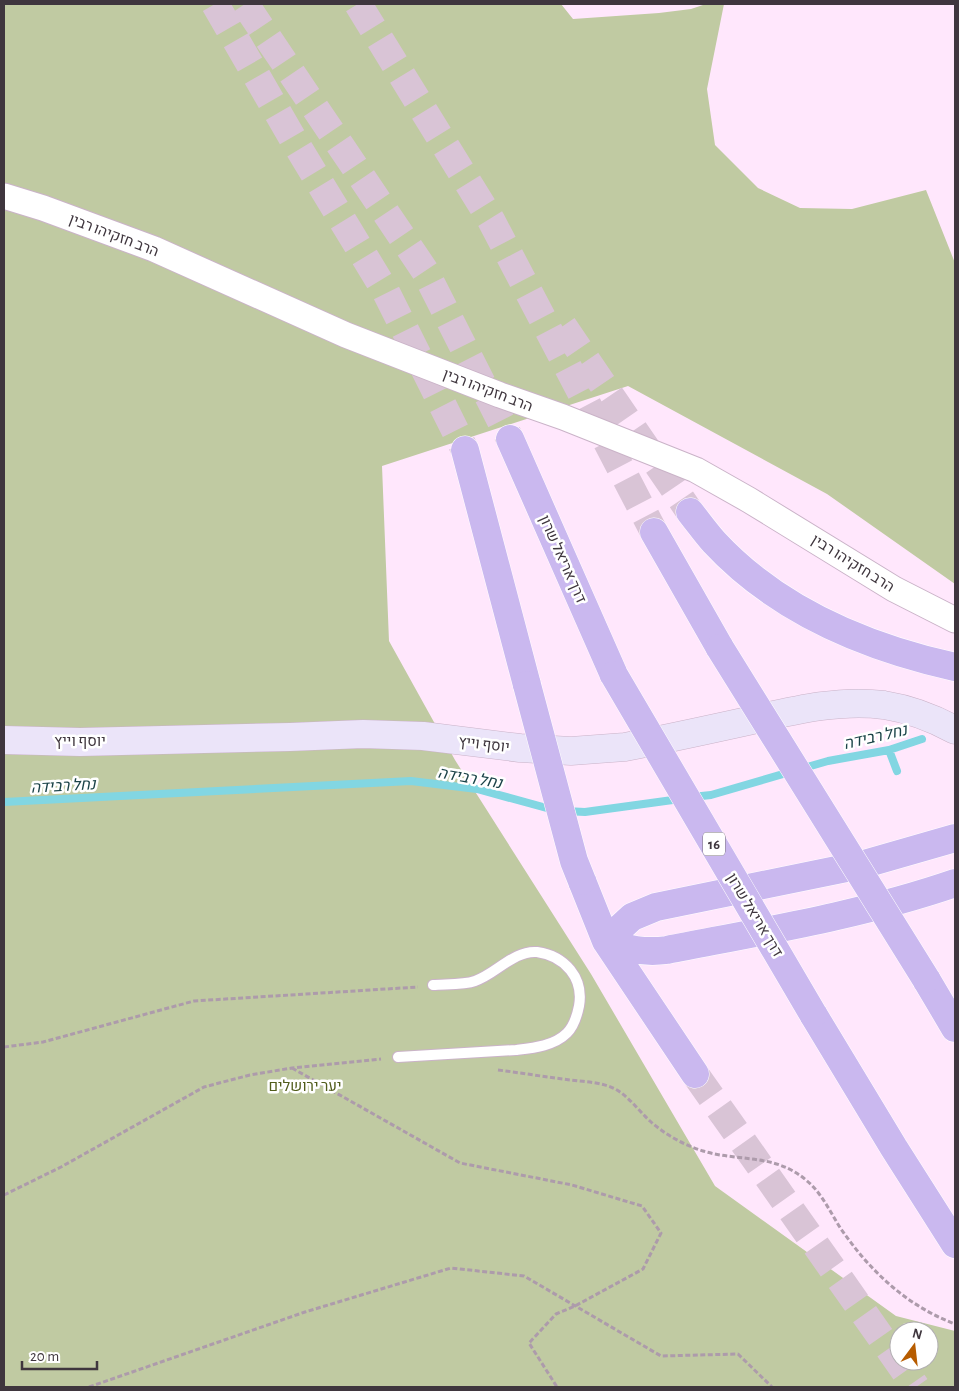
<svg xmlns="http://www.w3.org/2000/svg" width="959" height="1391" font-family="'Alegreya Sans',Heebo,sans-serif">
<rect width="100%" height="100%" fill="#ffe7fc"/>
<!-- green -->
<path fill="#c0caa2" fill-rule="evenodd" d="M4,4H561L573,19L659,13L691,9L706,4H724L707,89L715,145L758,188L800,208L852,209L926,190L955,263V584L827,494L628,386L382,466L389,641L455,760L591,974L715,1186L896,1316L955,1331V1387H4ZM899,1331H929V1361H899Z"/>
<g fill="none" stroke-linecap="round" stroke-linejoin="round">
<!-- stream -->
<path stroke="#82d6e2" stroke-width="8" d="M889,750L897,771
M692,797L711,795L828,761L889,750L922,739
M4,802L411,781L477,789L554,810
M565,811L585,812L680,799"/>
<!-- trunk-tunnel -->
<path stroke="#d9c4d6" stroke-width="28" stroke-dasharray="28 14" stroke-linecap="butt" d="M215,4L293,139L386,292L465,450
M245,4L425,271L510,439
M358,4L491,220L654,532
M563,326L690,512
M695,1074L916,1387"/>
<!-- service casing -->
<g stroke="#cab3c8" stroke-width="12">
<path id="service" d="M398,1057L516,1050C533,1048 554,1046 567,1033C574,1026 577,1016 579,1006C584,978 565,956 537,952C514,950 496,974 475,981C464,985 445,984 433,985"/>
</g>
<!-- tertiary casing -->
<g stroke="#cab3c8" stroke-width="27">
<path id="tertiary" d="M4,196L43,208L154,249L346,335L500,395L563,417L696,470L749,500L894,589L955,620"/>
</g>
<!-- secondary casing -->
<g stroke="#cab3c8" stroke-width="29">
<path id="secondary" d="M4,740L80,742L290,737L363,734L423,736L520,748L571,751L625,747C666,739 707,730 748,721C792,711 838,699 884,705C909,709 933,718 955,730"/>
</g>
<!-- trunk casing -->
<g stroke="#fff" stroke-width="29">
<path id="trunk" d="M510,439L614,675
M465,450L527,685
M690,512C698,522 706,533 714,542C778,611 865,647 955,667
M654,532L720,648
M582,881L606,941L695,1074
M606,941L632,917L656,907L861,865L955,838
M606,941C627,950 645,953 667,950C764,931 862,915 955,883
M926,979L955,1028
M813,1014L894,1148L955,1244"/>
</g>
<!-- path -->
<path stroke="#ad9bab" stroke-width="3" stroke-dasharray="5 2.5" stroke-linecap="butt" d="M4,1047L43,1042L194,1001L418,987
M292,1068L460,1163L572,1185L642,1206L661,1233L643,1269L575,1306L556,1314L529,1343L557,1387
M498,1070C522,1073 546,1077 570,1080C586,1082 603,1082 617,1090C630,1098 639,1111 650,1121C664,1134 684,1145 703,1151C739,1162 774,1153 806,1180C822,1193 830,1212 841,1229C870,1271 907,1306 955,1324
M4,1195L61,1167L204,1087L250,1075L292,1068L381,1059
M89,1387L305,1312L451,1268L524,1276L661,1356L738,1354L772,1387"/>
<!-- service -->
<use href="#service" stroke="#fff" stroke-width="10"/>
<!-- tertiary -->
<use href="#tertiary" stroke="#fff" stroke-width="25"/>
<!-- secondary -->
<use href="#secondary" stroke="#ebe4f9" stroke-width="28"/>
<!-- trunk -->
<use href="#trunk" stroke="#cab8ef" stroke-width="28"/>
<!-- trunk-bridge casing -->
<g stroke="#fff" stroke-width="29" stroke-linecap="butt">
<path id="trunk-bridge" d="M720,648L926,979
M614,675L813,1014
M527,685L574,861L582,881"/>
</g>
<!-- trunk-bridge -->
<use href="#trunk-bridge" stroke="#cab8ef" stroke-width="28"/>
</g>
<g text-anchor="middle" stroke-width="5" stroke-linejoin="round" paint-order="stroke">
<!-- shield labels -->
<rect fill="#fff" stroke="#797278" stroke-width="1" x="703" y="832.5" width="22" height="23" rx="4"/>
<g font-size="14" font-weight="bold" fill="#3f363e">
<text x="714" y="849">16</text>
</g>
<!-- street labels -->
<g font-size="15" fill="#3f363e" stroke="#fff">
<text transform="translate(114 235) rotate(21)" y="5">הרב חזקיהו רבין</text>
<text transform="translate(488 390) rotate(21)" y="5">הרב חזקיהו רבין</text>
<text transform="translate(563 559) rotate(66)" y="5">דרך אריאל שרון</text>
<text transform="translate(853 563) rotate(32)" y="5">הרב חזקיהו רבין</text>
<text x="80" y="746">יוסף וייץ</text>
<text transform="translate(484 744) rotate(7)" y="5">יוסף וייץ</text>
<text transform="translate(755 915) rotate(59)" y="5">דרך אריאל שרון</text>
</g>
<!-- park labels -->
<g font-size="15" fill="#515d1b" stroke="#fff">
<text x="305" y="1091">יער ירושלים</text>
</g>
<!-- water labels -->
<g font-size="16" font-style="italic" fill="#1b4348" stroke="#fff">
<text transform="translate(875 736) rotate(-13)" y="6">נחל רבידה</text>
<text transform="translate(470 777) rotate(10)" y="6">נחל רבידה</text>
<text transform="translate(63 785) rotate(-3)" y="6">נחל רבידה</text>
</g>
</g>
<!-- border -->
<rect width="959" height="1391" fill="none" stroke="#3f363e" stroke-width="10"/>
<!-- north arrow -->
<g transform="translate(914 1346) rotate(15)"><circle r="24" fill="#ffffff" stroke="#b2afb2"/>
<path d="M0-4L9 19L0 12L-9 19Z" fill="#b75c00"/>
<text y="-8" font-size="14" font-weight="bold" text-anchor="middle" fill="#3f363e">N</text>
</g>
<!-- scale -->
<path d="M22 1361v8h75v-8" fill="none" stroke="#3f363e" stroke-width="2.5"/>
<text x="30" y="1361" font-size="15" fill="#3f363e" stroke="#ffffff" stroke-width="4" paint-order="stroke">20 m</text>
</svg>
